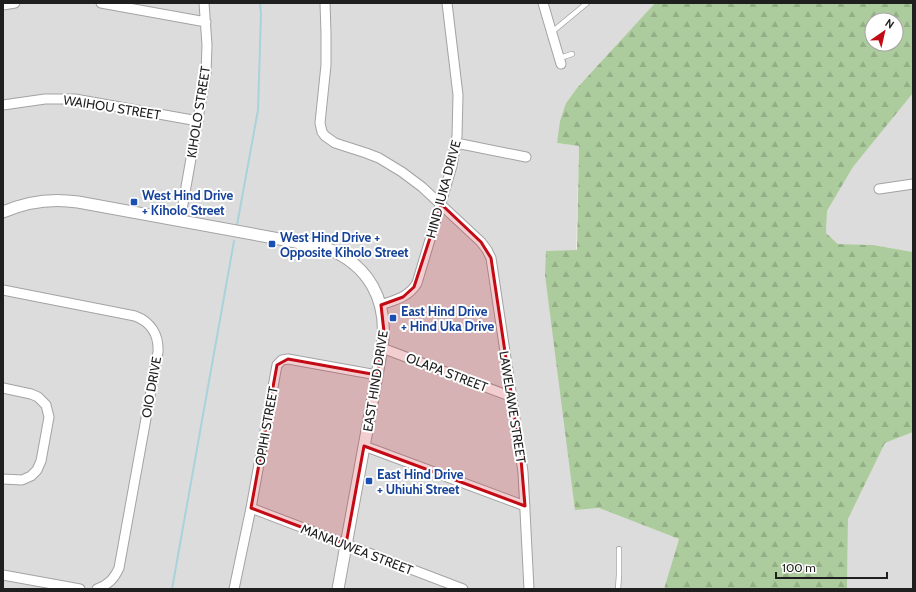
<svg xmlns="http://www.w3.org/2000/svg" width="916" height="592" font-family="Cabin,sans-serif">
<defs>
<pattern id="forest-firs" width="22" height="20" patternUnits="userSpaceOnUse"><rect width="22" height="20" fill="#adcc9d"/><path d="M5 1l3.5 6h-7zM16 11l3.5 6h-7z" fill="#94af87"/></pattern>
</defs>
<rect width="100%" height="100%" fill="#efece6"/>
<!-- residential -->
<path fill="#dddcdc" d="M3,3H655L577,88L566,103L557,143L579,146L576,250L575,510L599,508L679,539L664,589H3Z
M913,93V252L873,245L838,244L826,233L827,211L853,167Z
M913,432V589H847L848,519L885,443Z"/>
<!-- forest -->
<path fill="url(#forest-firs)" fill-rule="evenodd" d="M655,3H913V93L853,167L827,211L826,233L838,244L873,245L913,252V432L885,443L848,519L847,589H664L679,539L599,508L575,510L545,275L546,251L577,250L579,146L557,143L560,121L566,103L577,88ZM872,20H896V44H872Z"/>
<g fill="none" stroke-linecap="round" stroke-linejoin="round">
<!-- stream -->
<path stroke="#a9d2da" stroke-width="2" d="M237,225L258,110L261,14L260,3
M172,589L234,241"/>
<!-- service casing -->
<g stroke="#a3a3a3" stroke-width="6">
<path id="service" d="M552,32L587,3
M560,58L572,54
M618,589L619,575V549"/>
</g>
<!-- minor casing -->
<g stroke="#a3a3a3" stroke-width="11">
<path id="minor" d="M101,3L206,22
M325,3L326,33V65L320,123L322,132L325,136L335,143L366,153L379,158L402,172L422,187L481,242L487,250L491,258L523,472L529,589
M543,3L561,64
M3,5L15,3
M3,105L45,99H75L198,121
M456,143L526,157
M879,189L913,184
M180,221L206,73L207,45L204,3
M3,290L135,316C151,322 159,335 158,352L119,568C114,579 108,585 97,589
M381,305C395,300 409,297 417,283L452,166L457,136L458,95L447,3
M382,348L512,397
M3,388L31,394L38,397L46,405L49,417L41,461L37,470L31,476L22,480L3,479
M364,446L525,506
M251,508L463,589
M3,575L80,589
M234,589L251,508L277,365L282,360L288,359L377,375"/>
</g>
<!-- tertiary casing -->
<g stroke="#a3a3a3" stroke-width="13">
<path id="tertiary" d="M3,212C28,201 52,198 78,202L323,247C369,263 389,301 382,348L338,589"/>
</g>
<!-- service -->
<use href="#service" stroke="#fff" stroke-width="4.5"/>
<!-- minor -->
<use href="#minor" stroke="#fff" stroke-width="9"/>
<!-- tertiary -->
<use href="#tertiary" stroke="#fff" stroke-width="11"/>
</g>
<!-- marked area -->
<path fill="#c30b15" fill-opacity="0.2" stroke="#c30b15" stroke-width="3" stroke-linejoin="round" d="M441,204L481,242L491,258L521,459L525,506L364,446L346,544L251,508L277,365L288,359L377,375L384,332L381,305L403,297L414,287Z"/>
<!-- markers -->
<g fill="#1a4fb4" stroke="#fff" stroke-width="1.5">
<rect x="130" y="198" width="8" height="8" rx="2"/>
<rect x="268" y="240" width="8" height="8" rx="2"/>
<rect x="389" y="314" width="8" height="8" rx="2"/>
<rect x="365" y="477" width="8" height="8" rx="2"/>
</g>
<g text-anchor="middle" stroke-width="4" stroke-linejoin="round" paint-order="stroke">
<!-- street labels -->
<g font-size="13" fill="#1f1f1f" stroke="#fff">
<text transform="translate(112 107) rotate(9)" y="5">WAIHOU STREET</text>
<text transform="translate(198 112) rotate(-81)" y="5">KIHOLO STREET</text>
<text transform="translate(443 189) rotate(-75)" y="5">HIND IUKA DRIVE</text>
<text transform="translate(447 372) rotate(21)" y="5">OLAPA STREET</text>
<text transform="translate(375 381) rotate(-81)" y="5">EAST HIND DRIVE</text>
<text transform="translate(151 387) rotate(-80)" y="5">OIO DRIVE</text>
<text transform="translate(513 407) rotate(81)" y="5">LAWELAWE STREET</text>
<text transform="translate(266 426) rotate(-80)" y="5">OPIHI STREET</text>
<text transform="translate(357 549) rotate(21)" y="5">MANAUWEA STREET</text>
</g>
<!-- transit labels -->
<g font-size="13" font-weight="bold" fill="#164399" stroke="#fff" text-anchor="start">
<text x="142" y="200">West Hind Drive<tspan x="142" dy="15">+ Kiholo Street</tspan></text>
<text x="280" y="242">West Hind Drive +<tspan x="280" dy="15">Opposite Kiholo Street</tspan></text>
<text x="401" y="316">East Hind Drive<tspan x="401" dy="15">+ Hind Uka Drive</tspan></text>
<text x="377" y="479">East Hind Drive<tspan x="377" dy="15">+ Uhiuhi Street</tspan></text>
</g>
</g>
<!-- border -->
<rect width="916" height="592" fill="none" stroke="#1f1f1f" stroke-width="8"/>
<!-- north arrow -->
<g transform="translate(884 32) rotate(34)"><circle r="19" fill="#ffffff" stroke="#a5a5a5"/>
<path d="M0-3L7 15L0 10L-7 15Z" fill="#c30b15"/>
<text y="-6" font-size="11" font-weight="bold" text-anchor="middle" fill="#1f1f1f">N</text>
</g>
<!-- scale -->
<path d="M776 572v6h111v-6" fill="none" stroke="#1f1f1f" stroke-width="2"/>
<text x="782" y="572" font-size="12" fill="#1f1f1f" stroke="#ffffff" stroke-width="3" paint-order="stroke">100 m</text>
</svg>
